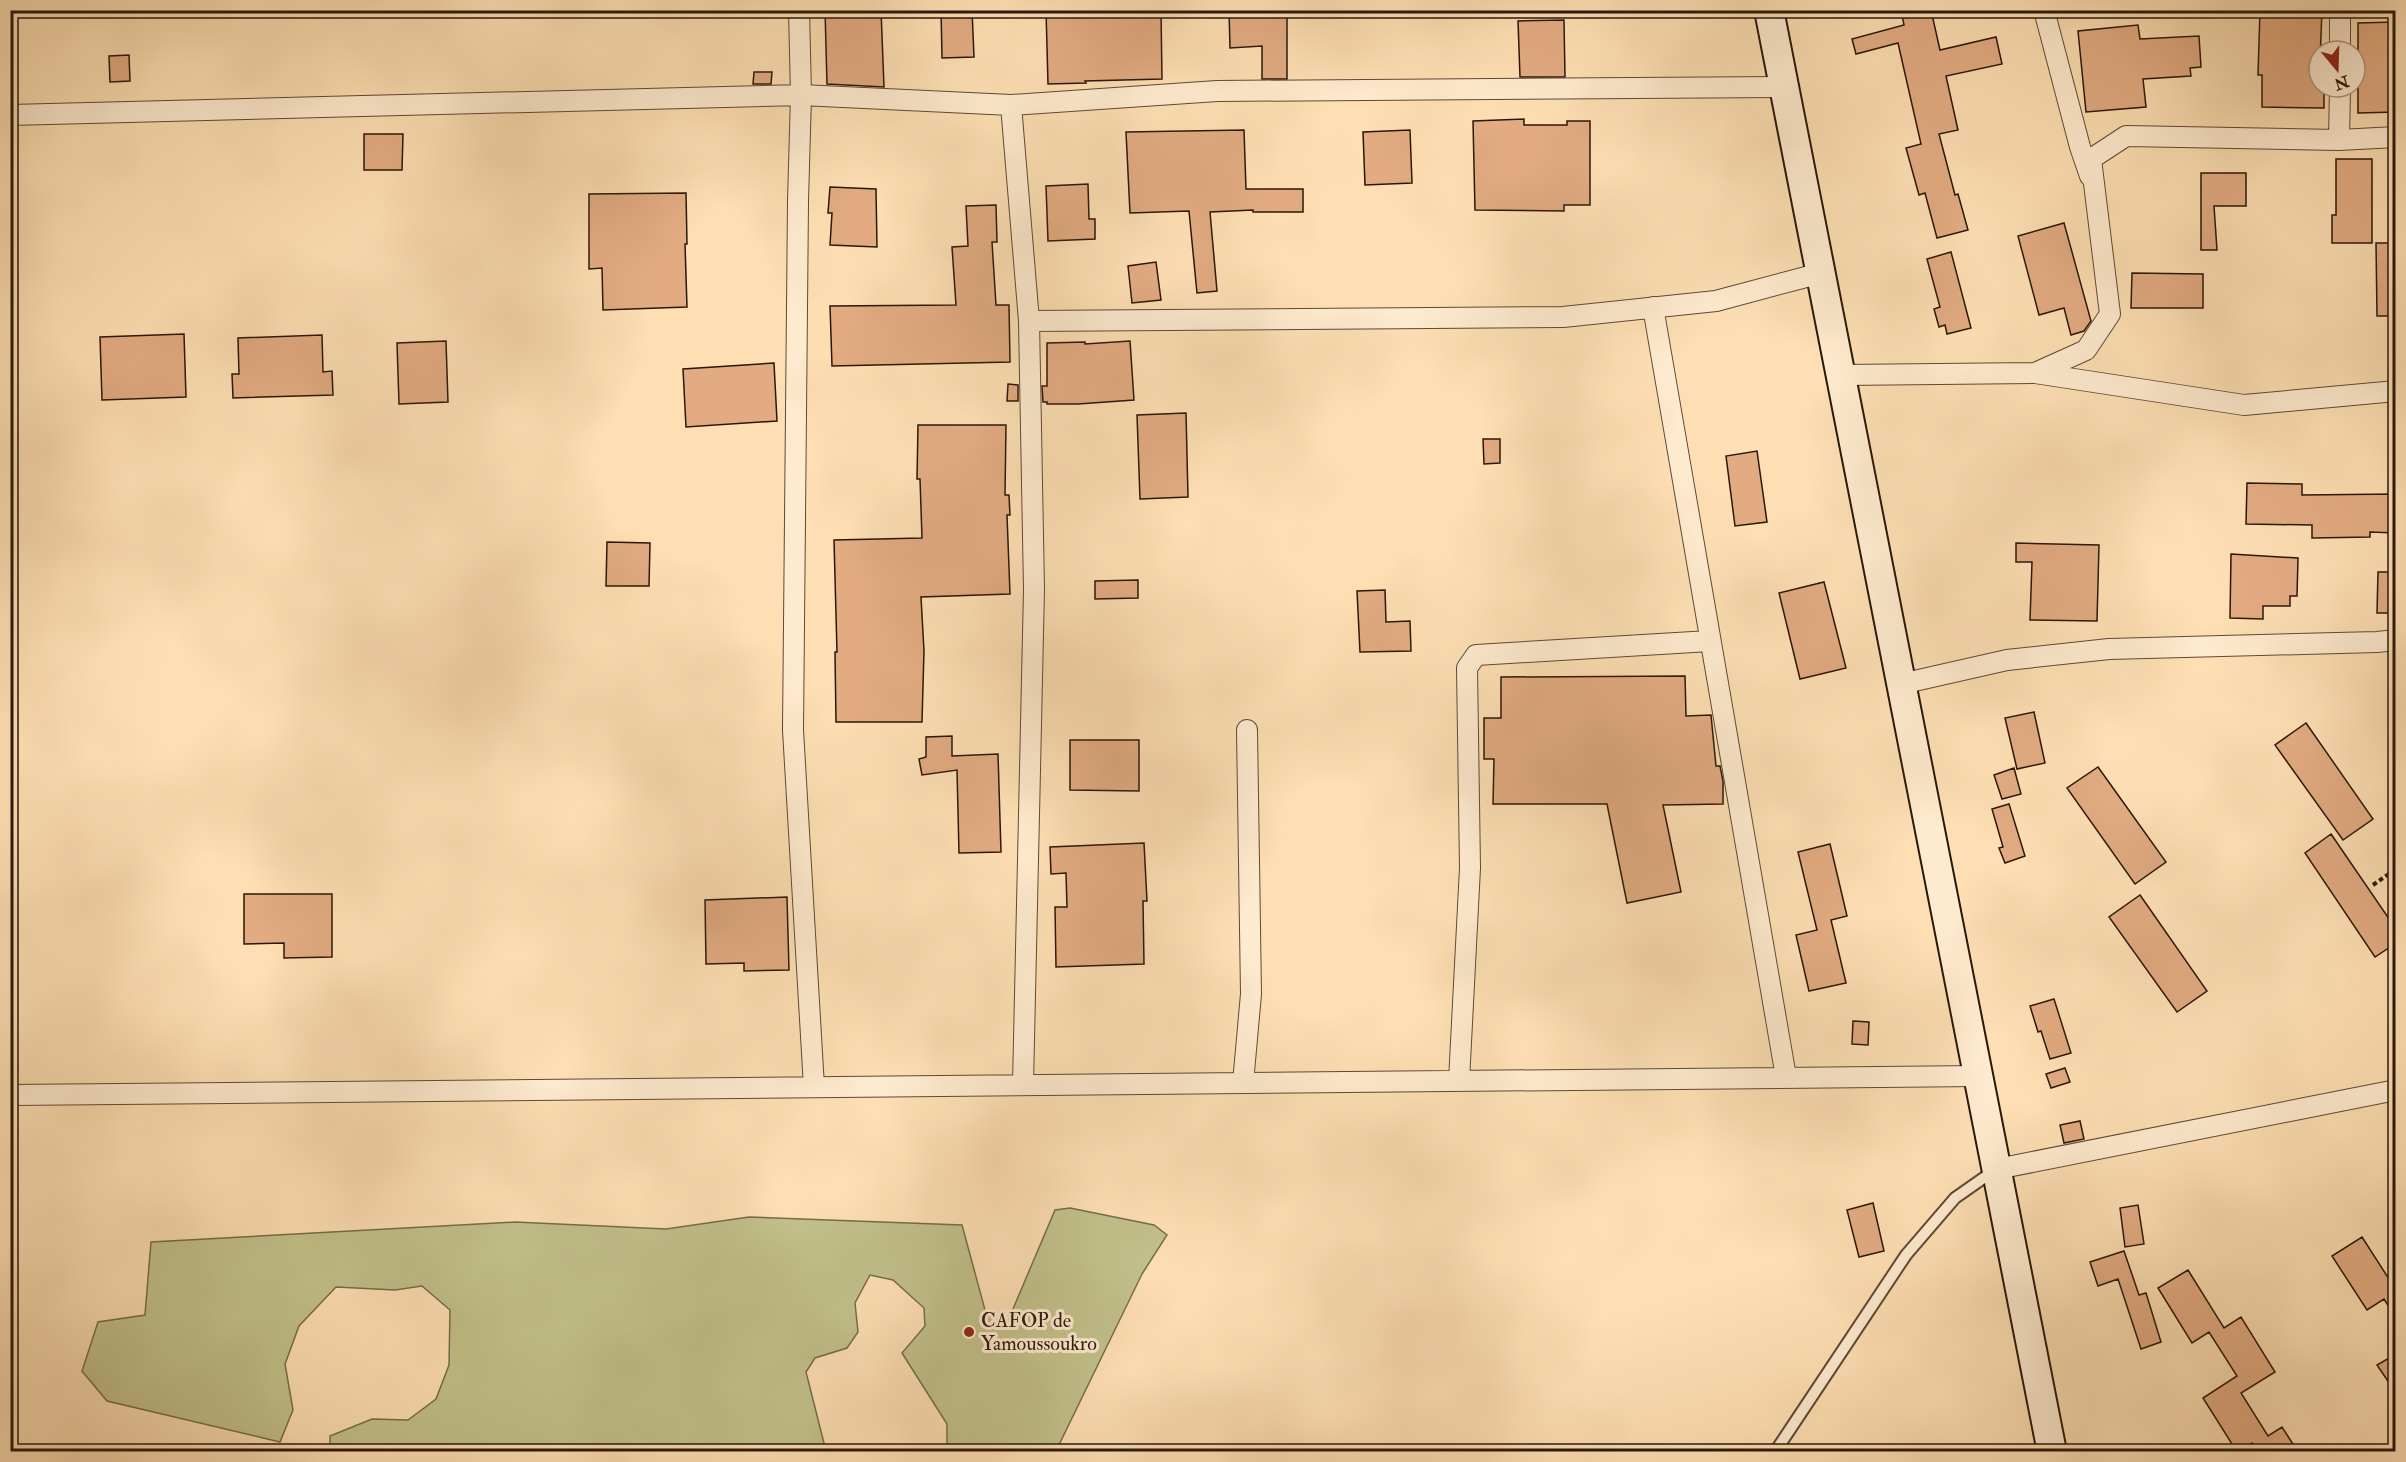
<svg xmlns="http://www.w3.org/2000/svg" width="2406" height="1462" font-family="'IM FELL Double Pica',serif">
<rect width="100%" height="100%" fill="#fddfb3"/>
<filter id="stains"><feTurbulence type="fractalNoise" baseFrequency=".00333" numOctaves="4"/><feColorMatrix values="0 0 0 0 .2 0 0 0 0 .09 0 0 0 0 .02 0 0 0 .5 -.17"/></filter>
<radialGradient id="worn" r=".72"><stop offset=".6" stop-color="#630" stop-opacity="0"/><stop offset="1" stop-color="#630" stop-opacity=".3"/></radialGradient>
<!-- green -->
<path fill="#c2c18b" stroke="#766c4b" stroke-width="1.5" d="M1070,1208L1154,1225L1167,1235L1142,1274L1056,1451H947V1424L902,1353L925,1326L924,1308L893,1280L870,1275L855,1303L858,1332L847,1348L815,1358L806,1372L826,1451H330V1436L372,1419L408,1420L436,1399L449,1365L450,1310L422,1286L395,1290L336,1287L299,1326L285,1364L293,1410L280,1442L107,1401L82,1371L98,1322L145,1315L151,1242L515,1222L666,1229L749,1217L962,1225L985,1310L1007,1323L1055,1210Z"/>
<!-- building -->
<path fill="#e2ab82" stroke="#2a170b" stroke-width="1.5" d="M825,10H881L884,87L827,84Z
M941,10H972L974,57L942,58Z
M1046,10H1084V15L1161,12L1162,79L1085,81L1086,83L1048,84Z
M1229,10H1287V79H1262V46L1230,48Z
M1901,10H1931L1940,50L1996,37L2002,64L1946,76L1958,130L1939,134L1955,195L1958,194L1968,230L1937,238L1925,193L1919,195L1906,148L1921,144L1898,43L1856,54L1852,39L1904,25Z
M2260,10H2322L2319,87H2324V108L2262,107V75H2258Z
M1564,20L1565,77H1520L1518,21Z
M2396,22V112L2358,113V23Z
M2138,25L2140,39L2199,36L2201,67L2190,68L2191,76L2143,79L2146,107L2086,112L2078,31Z
M129,55L130,81L110,82L109,56Z
M754,72H772L771,84H753Z
M1524,119V125H1567V121H1590V205H1564V211L1475,210L1473,121Z
M1244,130L1246,189H1303V212H1253V210L1210,212L1217,291L1197,293L1189,211L1130,213L1126,132Z
M1410,130L1412,183L1365,185L1363,132Z
M364,134H403L402,170H364Z
M2336,159H2372V243H2332V215H2336Z
M2201,173H2246V206H2214L2217,250H2201Z
M1088,184L1089,219H1095V239L1048,241L1046,186Z
M830,187L876,189L877,247L830,245L832,213H828Z
M686,193L687,244H685L687,307L603,310L602,268L589,269V194Z
M996,205L997,242H992L996,305H1009L1010,362L832,366L830,306L956,305L952,247L968,246L966,206Z
M2064,223L2091,321L2084,331L2071,335L2064,308L2039,315L2018,236Z
M2376,243H2396V316H2377Z
M1951,252L1971,328L1947,334L1945,325L1939,327L1934,309L1940,307L1927,259Z
M1156,262L1161,300L1132,303L1128,266Z
M2132,273L2203,274V308H2131Z
M184,334L186,397L102,400L100,337Z
M322,335L323,372L332,371L333,395L233,398L232,374H239L238,338Z
M446,341L448,402L399,404L397,343Z
M1130,341L1134,400L1078,404H1047V402H1043L1042,386H1047V343L1085,342V344Z
M774,363L777,421L686,427L683,369Z
M1008,384L1018,385V401H1007Z
M1186,413L1188,497L1140,499L1137,415Z
M918,425H1006L1005,495H1009L1010,515H1007L1010,594L921,597L924,651L922,722H836L835,652H837L834,540L922,538L920,479H917Z
M1483,439H1500V463L1484,464Z
M1757,451L1767,522L1735,526L1726,456Z
M2247,483L2302,484V495L2396,494V533L2370,532V537L2312,538V525L2246,524Z
M607,542L650,543L649,586H606Z
M2016,543L2099,545L2097,621L2030,620L2032,562H2016Z
M2231,554L2298,558L2297,596H2290V606H2263V619L2230,618Z
M2378,572H2396V613H2377Z
M1138,580V598L1095,599V581Z
M1824,582L1846,668L1800,679L1779,593Z
M1385,590L1386,622L1410,621L1411,651L1360,652L1357,591Z
M1685,676L1686,716L1711,715L1716,766H1720L1723,781V804L1663,805L1681,892L1627,903L1607,804H1493L1494,759H1484V718H1501V677Z
M2034,712L2045,763L2017,769L2005,718Z
M2306,723L2373,819L2343,840L2275,745Z
M952,736V756L998,754L1001,852L959,853L957,770L922,775L919,759L926,757V737Z
M1070,740H1139V791L1070,790Z
M2098,767L2166,862L2135,884L2067,788Z
M2014,768L2021,794L2002,799L1994,775Z
M2009,804L2025,856L2005,863L1999,848L2003,847L1992,809Z
M2331,834L2396,929V943L2375,957L2305,853Z
M1144,843L1147,901H1143L1144,964L1056,967L1055,907H1067L1066,873L1051,874L1050,847Z
M1830,844L1847,916L1831,920L1846,983L1809,991L1796,935L1817,930L1798,852Z
M244,894H332V957L284,958V943L244,944Z
M2140,895L2207,991L2177,1012L2109,917Z
M787,897L789,970L744,971V963L706,964L705,900Z
M2054,999L2071,1053L2050,1059L2041,1031L2038,1032L2030,1006Z
M1853,1021L1869,1022L1868,1045L1852,1044Z
M2065,1068L2070,1082L2051,1088L2046,1074Z
M2080,1121L2084,1139L2064,1143L2060,1125Z
M1873,1203L1884,1251L1859,1257L1847,1210Z
M2138,1205L2144,1244L2125,1247L2120,1208Z
M2362,1237L2396,1290V1318L2384,1299L2367,1310L2332,1256Z
M2124,1251L2139,1295L2146,1293L2161,1342L2141,1349L2118,1279L2098,1286L2090,1262Z
M2188,1270L2224,1328L2241,1317L2275,1372L2241,1393L2268,1436L2282,1427L2298,1452H2243L2253,1445L2252,1443L2237,1452L2203,1398L2237,1376L2209,1332L2192,1343L2158,1288Z
M2396,1354V1393L2377,1365Z"/>
<g fill="none" stroke-linecap="round" stroke-linejoin="round">
<!-- lane casing -->
<g stroke="#5f4935" stroke-width="14">
<path id="lane" d="M1775,1452L1906,1255L1955,1198L1995,1170"/>
</g>
<!-- street casing -->
<g stroke="#5f4935" stroke-width="22">
<path id="street" d="M799,10L801,95L798,201L793,730L814,1087
M2044,10L2080,147L2090,176
M2340,51V10
M1011,105L1217,91L1785,87
M10,115L801,95L1011,105L1029,321L1034,589L1023,1085
M2339,140L2340,87
M1653,307L1786,1077
M1029,321L1563,317L1716,301L1821,273
M2035,373L2086,350L2110,314L2091,159L2126,136L2339,140L2396,137
M1842,375L2035,373L2244,405L2396,391
M1901,684L2007,660L2109,649L2377,642L2396,640
M1459,1081L1470,868L1467,668L1476,655L1710,641
M1243,1083L1251,994L1247,730
M10,1095L1979,1076
M1997,1169L2396,1090"/>
</g>
<!-- secondary casing -->
<g stroke="#2a170b" stroke-width="32">
<path id="secondary" d="M1769,10L2052,1452"/>
</g>
<!-- path -->
<path stroke="#2a170b" stroke-width="4" stroke-dasharray="4.5 3" stroke-linecap="butt" d="M2373,885L2396,869"/>
<!-- lane -->
<use href="#lane" stroke="#feeace" stroke-width="10"/>
<!-- street -->
<use href="#street" stroke="#feeace" stroke-width="20"/>
<!-- secondary -->
<use href="#secondary" stroke="#feeace" stroke-width="28"/>
</g>
<!-- markers -->
<circle fill="#8f2418" stroke="#feeace" stroke-width="2" cx="969" cy="1332" r="6"/>
<g text-anchor="middle" stroke-width="6" stroke-linejoin="round" paint-order="stroke">
<!-- poi labels -->
<g font-size="20" fill="#2a170b" stroke="#feeace" text-anchor="start">
<text x="981" y="1327">CAFOP de<tspan x="981" dy="23">Yamoussoukro</tspan></text>
</g>
</g>
<!-- margin -->
<rect width="2406" height="1462" fill="none" stroke="#fddfb3" stroke-width="36"/>
<rect x="12" y="12" width="2382" height="1438" fill="none" stroke="#2a170b" stroke-width="3"/>
<rect x="18" y="18" width="2370" height="1426" fill="none" stroke="#2a170b" stroke-width="1.5"/>
<!-- north arrow -->
<g transform="translate(2337 69) rotate(161)"><circle r="28" fill="#feeace" stroke="#a99680" stroke-width="1.5"/>
<path d="M0-4.5L10 22L0 15L-10 22Z" fill="#8f2418"/>
<text y="-9" font-size="16" font-weight="bold" text-anchor="middle" fill="#2a170b">N</text>
</g>
<rect width="100%" height="100%" filter="url(#stains)"/>
<rect width="100%" height="100%" fill="url(#worn)"/>
</svg>
